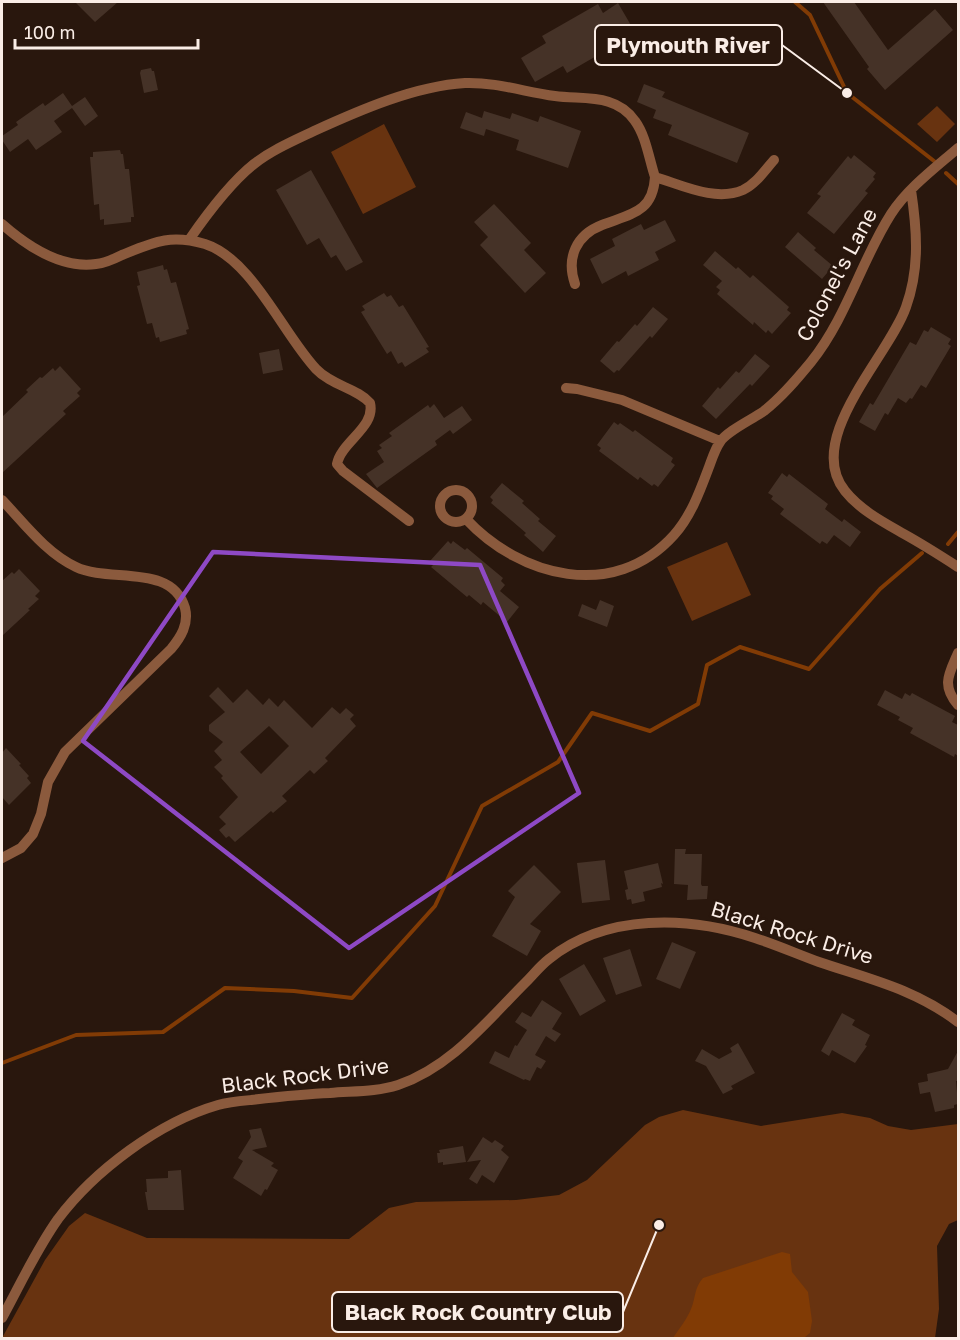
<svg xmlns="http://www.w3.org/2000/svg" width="960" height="1340" font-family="'Golos Text',sans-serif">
<rect width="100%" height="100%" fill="#29170d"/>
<!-- green -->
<path fill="#683310" d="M937,106L955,124L937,142L917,124Z
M384,124L416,187L363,214L331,152Z
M727,542L751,595L692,621L667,567Z
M683,1110L761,1126L842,1113L870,1118L888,1126L911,1130L958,1124V1220L949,1224L937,1246L939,1309L935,1338H2L45,1260L69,1226L85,1213L147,1238L349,1239L389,1208L416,1202L516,1200L559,1195L587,1180L645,1125L659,1117Z"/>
<!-- forest -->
<path fill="#813b05" d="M782,1252L790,1254L792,1272L808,1292L812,1321L810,1333L805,1337L673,1338C679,1329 687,1319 691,1309C696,1297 694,1288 703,1278Z"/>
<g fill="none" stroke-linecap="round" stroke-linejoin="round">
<!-- stream -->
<path stroke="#813b05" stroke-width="4" d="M795,2L810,15L847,93L934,161
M946,173L958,184
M948,544L958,532
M2,1063L76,1035L163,1032L225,988L294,991L352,998L435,906L482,806L558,762L592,713L650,731L698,704L707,665L740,647L809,669L880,589L922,553"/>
</g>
<!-- building -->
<path fill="#453227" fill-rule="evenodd" d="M75,2H118L95,22Z
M823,2H854L888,50L935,9L953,30L885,90L867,69L869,67Z
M618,3L632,27L614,38L617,44L567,73L563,66L535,82L521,58L546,43L542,36L598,4L603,13Z
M151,68L152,71H154L158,90L144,93L140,73L141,70Z
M644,84L665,92L662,97L749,133L737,163L668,135L672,125L653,118L656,110L637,102Z
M63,93L72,106L85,97L98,116L85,126L72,108L54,121L62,132L36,150L28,139L10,152L2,140V136L18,125L16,122L43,103L45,106Z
M484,111L510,119L512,113L538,122L540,116L581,131L568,168L516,150L519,140L486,129L484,136L460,128L466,112L482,118Z
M120,150L121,154H123L125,169H129L134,217H131V222L104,225V219L100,220L99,204L94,205L90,157H93V152Z
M854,155L876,173L873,177L875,179L865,191L868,193L834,234L807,213L821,196L817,194L848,156L851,159Z
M311,170L363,262L346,271L336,255L331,258L319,238L307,245L276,190Z
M494,204L531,243L524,250L546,273L525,293L480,245L488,237L474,222Z
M665,220L676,241L655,252L659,260L628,276L626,271L602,284L590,259L615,246L612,239L641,224L644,230Z
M798,232L816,248L814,250L833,266L822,279L785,247Z
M715,251L736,269L738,267L750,278L753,275L789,307L787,310L791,313L772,334L768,330L766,333L754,322L753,325L717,294L720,290L716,287L722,281L703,265Z
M163,265L164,270L167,269L171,283L176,282L189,329L186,330L187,334L160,342L159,337L156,338L152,323L147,324L137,286L140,285L137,272Z
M384,293L387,297L391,295L399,307L403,305L429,347L426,348L429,352L405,367L402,362L398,364L391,351L387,354L361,312L365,310L362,306Z
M653,307L668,319L652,338L650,336L619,371L617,370L614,373L600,361L617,341L619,342L635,324L637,326Z
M931,327L951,339L948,344L951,346L926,388L921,385L912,399L910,398L906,403L898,398L888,415L885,413L875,431L859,422L870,403L873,405L910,342L916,345L924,330L928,332Z
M279,349L283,370L263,374L259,353Z
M755,354L770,366L752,386L750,384L716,419L702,406L718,387L720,389L736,371L739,373Z
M60,366L81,389L77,393L80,396L63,411L66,414L2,473V417L28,392L26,390L40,377L42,378L53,368L55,371Z
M434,404L444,418L462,406L472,420L453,434L450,430L435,441L437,445L377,488L366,474L384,462L377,451L382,448L379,445L392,436L389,433L428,405L430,408Z
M614,422L618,425L620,423L633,432L635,430L673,458L671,462L675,465L658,487L654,484L652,486L640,477L638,480L599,451L601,448L597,445Z
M782,473L787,477L789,474L828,504L825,509L842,522L844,519L861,532L850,547L834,535L827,544L822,541L820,544L780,514L784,509L771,499L773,496L768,493Z
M502,483L524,501L522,503L540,519L538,521L556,536L543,552L524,535L526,533L491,503L493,500L490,497Z
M448,541L451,544L453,541L465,550L467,548L503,578L501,581L505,585L500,591L519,607L507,622L483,602L481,605L469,595L467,597L431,567L434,564L430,561Z
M19,569L40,591L35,596L39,599L28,609L30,610L2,636V581L12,572L14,574Z
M600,600L614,606L607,627L578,616L582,604L596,610Z
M218,687L233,703L247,689L263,705L269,698L278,707L284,700L312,728L332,707L340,714L346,708L354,715L350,719L356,726L325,758L328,761L314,774L310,770L282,796L287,801L273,813L271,811L235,842L229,836L226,838L219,830L226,824L219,817L238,797L221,778L223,776L214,767L222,760L214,751L223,742L209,731V725L225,712L209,696ZM269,726L289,746L261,774L240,752Z
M885,690L902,699L905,693L910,696L912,693L955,716L952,722L958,725V756L955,754L954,757L910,733L913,728L898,720L900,717L877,705Z
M6,748L21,764L19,765L29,776L27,778L31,783L9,805L2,797V753Z
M675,849H686L685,854H702L701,884L702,886H708L707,899L687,900L688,885L674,884Z
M605,860L610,900L582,903L577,863Z
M658,863L663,884L661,883L662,887L643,892L645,901L632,904L631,899L627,900L625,890L628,889L624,871Z
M534,865L561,892L530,924L541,931L527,956L492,936L515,897L508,891Z
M672,942L696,952L680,989L656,979Z
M630,949L642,986L616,995L603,958Z
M584,964L606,1001L580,1016L559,979Z
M542,1000L562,1013L552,1029L561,1034L555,1042L546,1036L535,1055L546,1061L541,1069L537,1067L530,1081L525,1079L524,1080L489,1063L495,1051L509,1058L515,1045L517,1046L527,1030L515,1022L522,1012L531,1017Z
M842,1013L855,1020L852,1025L870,1035L865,1045L867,1046L855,1063L832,1050L829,1056L821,1051Z
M738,1043L755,1073L731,1086L733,1089L723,1094L706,1066L695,1061L702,1049L719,1059L732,1052L730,1048Z
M958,1051V1081H956L958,1104L954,1105V1108L935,1112L930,1092L920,1094L918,1083L928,1081L927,1074L948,1069Z
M261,1128L267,1147L252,1150L274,1163L271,1166L278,1170L267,1190L265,1189L261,1196L233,1178L243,1161L238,1158L251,1137L249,1130Z
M483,1137L492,1143L495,1140L504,1146L501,1150L509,1157L494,1183L482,1175L477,1184L469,1179L481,1160L467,1162Z
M463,1146L466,1162L443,1165V1162L438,1163L437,1153H440L439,1150Z
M181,1170L184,1210H148L145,1192H147L146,1179L168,1178V1171Z"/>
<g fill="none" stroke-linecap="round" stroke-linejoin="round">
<!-- street -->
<path stroke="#8b5a3d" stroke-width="10" d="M911,190C917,230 920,268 906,307C889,356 803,439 845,491C860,510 883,522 904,534C922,544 941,556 958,567
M2,224C27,246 61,269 96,264C105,263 114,259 122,255C154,242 170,234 205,244C252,259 283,334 316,369C332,386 357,388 370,403C376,427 341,442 337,464L343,471L409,521
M189,240C207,214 229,184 254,164C272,150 293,141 314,131C360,110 415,86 465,83C496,82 525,92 555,96C583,100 616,93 635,121C646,136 649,159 655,177
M575,284C566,258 576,235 602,225C630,214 653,213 655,177C682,185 715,202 743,190C756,184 765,170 774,160
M566,388L577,389L622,400L720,441
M440 506a16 16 0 1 1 32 0a16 16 0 1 1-32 0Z
M2,500C24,523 46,553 76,567C109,583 172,563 185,608C189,624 181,637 171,649L65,752L48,782L41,814L33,834L21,848L2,858
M466,519C520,577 614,602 674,535C691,516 700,491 709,467C712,459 715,449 720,442C727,431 753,419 764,411C782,397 797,379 811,362C847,317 861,261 891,214C908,188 935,168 958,148
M958,653C949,674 941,685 958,705
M2,1318C20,1285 36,1250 58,1219C94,1171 159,1122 218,1105C228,1102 240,1101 251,1100C277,1097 304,1094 330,1093C353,1091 376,1092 398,1085C451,1067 486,1022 525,983C533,975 540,966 549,959C606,913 689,916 755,938C777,945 797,954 819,962C869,979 915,989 958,1022"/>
</g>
<!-- marked area -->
<path fill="none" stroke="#8e49c5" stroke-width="4.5" stroke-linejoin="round" d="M213,552L480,565L579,793L349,948L83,741Z"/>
<g text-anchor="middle" stroke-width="5" stroke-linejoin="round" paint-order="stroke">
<!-- street labels -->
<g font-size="21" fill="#faede6" stroke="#29170d">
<text transform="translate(837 275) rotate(-62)" y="7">Colonel's Lane</text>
<text transform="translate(792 933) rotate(17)" y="7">Black Rock Drive</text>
<text transform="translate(305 1076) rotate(-7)" y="7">Black Rock Drive</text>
</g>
</g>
<!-- callouts -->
<path fill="none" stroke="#faede6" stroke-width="2" d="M847 93L782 45M659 1225L623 1312"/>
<g fill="#faede6" stroke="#29170d" stroke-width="2">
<circle cx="847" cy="93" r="6"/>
<circle cx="659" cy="1225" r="6"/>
</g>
<g fill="#29170d" stroke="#faede6" stroke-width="2">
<rect x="595" y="25" width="187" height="40" rx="6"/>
<rect x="332" y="1292" width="291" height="40" rx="6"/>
</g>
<g font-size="22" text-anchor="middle" font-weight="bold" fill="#faede6">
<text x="688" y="53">Plymouth River</text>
<text x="478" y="1320">Black Rock Country Club</text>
</g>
<!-- border -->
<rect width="960" height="1340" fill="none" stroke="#faede6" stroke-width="6"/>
<!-- scale -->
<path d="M15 39v9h183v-9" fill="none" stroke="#faede6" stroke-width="3"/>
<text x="24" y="39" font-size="18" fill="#faede6" stroke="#29170d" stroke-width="4.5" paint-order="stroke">100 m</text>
</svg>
